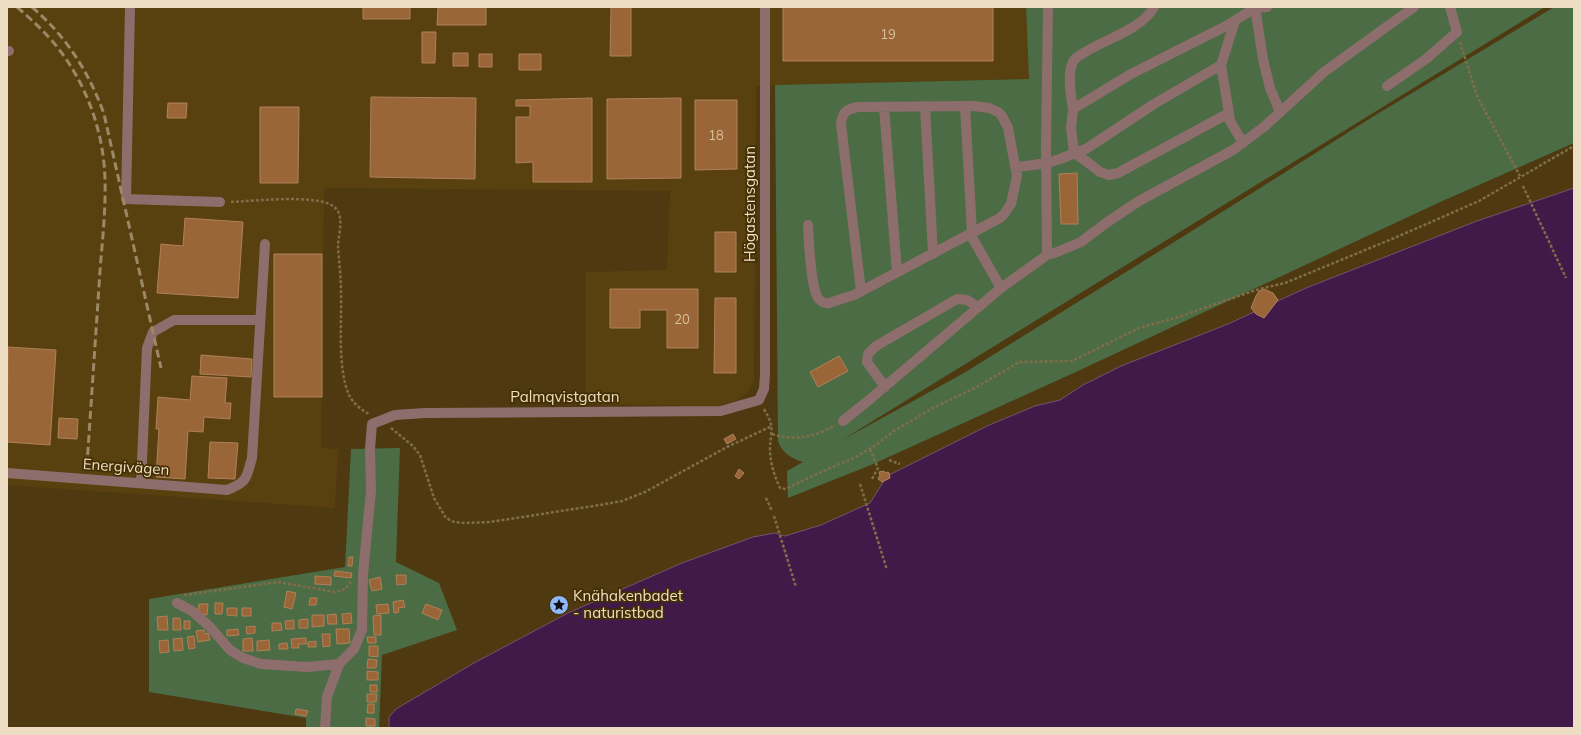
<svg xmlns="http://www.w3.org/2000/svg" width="1581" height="735" font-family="Mulish,sans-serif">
<rect width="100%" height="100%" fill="#4e3910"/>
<!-- built -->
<path fill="#58400f" d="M7,7H1026L1029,79L775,85L756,86L754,381L747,393L736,401L716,406L586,404V272L667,270L670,191L324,188L321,448L338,449L335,508L7,485Z"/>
<!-- green -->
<path fill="#4b6c45" d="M1026,7H1545L842,440L964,373L1195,229L1374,116L1554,7H1574V143L1438,203L1078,371L871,465L788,498L787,471L803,462C792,459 781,452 778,441L775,85L1029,79Z
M400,448L396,562L439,583L457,630L382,655L379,728H306V718L149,692V599L345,567L351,449Z"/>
<!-- water -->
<path fill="#411a49" stroke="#75546d" d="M1574,188V728H389V717L396,709L474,663L568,613L682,563L753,537L775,533L785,536L821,525L870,503L887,476L987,426L1035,406L1060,400L1083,385L1121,366L1228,324L1306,288L1477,221Z"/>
<!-- building -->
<path fill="#9b6637" stroke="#b0815a" d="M363,7H410V19H363Z
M438,7H486V25H437Z
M611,7H631V56H610Z
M783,7H993V61H783Z
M422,32H436L435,63H422Z
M453,53H468V66H453Z
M479,54H492V67H479Z
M519,54H541V70H519Z
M371,97L476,98L475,179L370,177Z
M592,98V182H533V162L516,163V117H530V106H516V100Z
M681,98V178L607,179V99Z
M695,100H737V169L695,170Z
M168,103H187L186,118H167Z
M260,107H299L298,183H260Z
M1077,173L1078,224H1061L1059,174Z
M185,218L243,222L238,298L157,293L161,244L183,246Z
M715,232H736V272H715Z
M274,254H322V397H274Z
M610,289H698V348H667V310H640V328H610Z
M1264,289L1273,293L1278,300L1264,318L1256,314L1251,308L1256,296L1259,291Z
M715,298H736V373H714Z
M8,347L56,350L50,445L7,442Z
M201,355L252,359L251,377L200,374Z
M839,356L848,371L818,387L810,372Z
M192,376L227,378L225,403H231L230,419L204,417L203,432L188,431L185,479L156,477L159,429H156L158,397L190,400Z
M59,418L78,419L77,439L58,438Z
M733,434L736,439L727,444L724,439Z
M210,442L238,443L235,479L208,478Z
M739,469L744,473L739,479L735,476Z
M884,471L885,473L888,472L889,473L890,478L882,482L878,479L880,475L879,472Z
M349,557H353L352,566H348Z
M335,571L352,573L351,578L334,576Z
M396,575H406V584L397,585Z
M315,576L331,577V585L315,584Z
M380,577L382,589L372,591L369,580Z
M287,591L296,593L292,609L284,607Z
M310,598H317L316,605H309Z
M403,600L405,607L398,608L399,612L394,613L393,602Z
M215,603H223L222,614H215Z
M199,604H208L207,615L201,614L198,612Z
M388,604L389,613L377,614L376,605Z
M426,604L442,610L438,620L422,613Z
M227,608H237V616L227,615Z
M242,608H251V616H242Z
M351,613L352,623L343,624L342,614Z
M336,614L337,624H328L327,615Z
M312,615H324V626L312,627Z
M381,615V635H374L373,616Z
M167,616L168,630H158L157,617Z
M173,618H180L181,630H173Z
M308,619V628H299V620Z
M294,620V629H286L285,621Z
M184,621H190V629H184Z
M272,623H281L282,630L272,631Z
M255,626V633L247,634L246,627Z
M238,629L239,635L227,636V630Z
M336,629H349L350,643L337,644Z
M204,630L205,634L208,633L210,640L198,642L196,631Z
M322,634H330V646L323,647Z
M194,636L195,648L189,649L187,637Z
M367,637H376V643H368Z
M182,638L183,650L174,651L173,639Z
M252,638L253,651H243V639Z
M306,638V644H298L299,648H292L291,639Z
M168,640L169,652L160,653L159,641Z
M269,640L270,650L257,651V641Z
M316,641V647H308V642Z
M287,643L288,649H279V644Z
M369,646H378V657L369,656Z
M368,659L377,660L376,668H367Z
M367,671L378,672V680H367Z
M370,685H377V692H370Z
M367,694H377L376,702H367Z
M368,704H374V713H367Z
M296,709L308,711L306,716L295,714Z
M366,718L375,719V726H366Z"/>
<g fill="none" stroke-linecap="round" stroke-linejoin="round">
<!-- path -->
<path stroke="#816e49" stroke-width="2.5" stroke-dasharray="3 2" stroke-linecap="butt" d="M1460,42L1477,96L1520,176
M1523,186L1566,278
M231,202C252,201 317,194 333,206C346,215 338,234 338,247C339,262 341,277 341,292C342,323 337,367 349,395C353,403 361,410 369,414
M764,409C775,428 771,428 770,448C770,462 774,475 780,488L786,489L814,475L856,457L876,445L894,431L933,408L975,388L1019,362L1072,361L1139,328L1175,318L1259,289L1285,283L1392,239L1479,201L1574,146
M391,428L413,446L420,455L434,498L446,518L454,522L465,523L490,522L600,505L622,501L645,492L727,447L772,426
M772,434C794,441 816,437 835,425
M870,449L878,468L872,479
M889,460L900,464
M860,484L887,570
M766,498L772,511
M774,516L796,587
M184,595L278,582L335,592L345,589L351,582"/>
<!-- minor -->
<path stroke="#8e6e6c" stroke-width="10" d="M130,7L126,199L220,202
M1252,7L1255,8L1267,7
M1255,7L1263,59L1270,88L1280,112
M1235,21L1221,65L1154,104L1086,149L1074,153L1071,128L1073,109L1131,74L1226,26L1255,8
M7,51H9
M1387,86L1426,59L1457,32L1450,7
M925,106L933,254
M965,106L972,233
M884,107L897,272
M1073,109C1071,97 1067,73 1073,62C1075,57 1082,54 1087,51C1107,39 1143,28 1154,7
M1229,113L1230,121L1243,143
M1016,167C1036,165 1055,163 1074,153L1086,161L1100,172L1109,175L1118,173L1229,113L1221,65
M808,225C809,242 810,281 817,296C819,301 824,304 829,303L854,295L1000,218L1004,214L1011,204L1017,176L1008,128L1002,116L998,112L989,108L974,106L858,107C847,109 842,112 841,124L861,291
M970,234L1001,288
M1047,255L1046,146L1048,7
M885,387L867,362L868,354L876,346L957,299L967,300L978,307
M843,421L869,400L1001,288L1047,255L1057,252L1081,242L1106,223L1139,201L1233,150L1265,126L1324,72L1414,7
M7,473L227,490C248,482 246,478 252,458L265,244
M141,483L147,348L153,332L174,320H260
M177,603L192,611L210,627L230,650L243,658L261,664L307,667L339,664L354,649L362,630L363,574L371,491L370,449L372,424L395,415L425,413L721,411L759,400L764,389L765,374V7
M325,728L327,697L339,664"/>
<!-- rail -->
<path stroke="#9b8866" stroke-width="3" stroke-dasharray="8 4" stroke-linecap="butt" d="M17,7C32,20 46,33 58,48C87,85 104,133 105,180C106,215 101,251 99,286C95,346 91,405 87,465
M32,7C66,36 89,72 104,114L161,368"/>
</g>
<!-- icons -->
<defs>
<g id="sight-disc" transform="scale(1)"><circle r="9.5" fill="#90b8fd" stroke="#432f03"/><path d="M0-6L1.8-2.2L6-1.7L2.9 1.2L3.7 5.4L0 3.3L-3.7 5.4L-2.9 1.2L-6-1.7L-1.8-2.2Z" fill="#111"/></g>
</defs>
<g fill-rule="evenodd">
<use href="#sight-disc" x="559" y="605"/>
</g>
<g text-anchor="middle" stroke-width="3.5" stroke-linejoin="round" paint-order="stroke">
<!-- number labels -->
<g font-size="13" fill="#d8bf9f">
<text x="888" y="39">19</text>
<text x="716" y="140">18</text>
<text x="682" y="324">20</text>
</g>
<!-- street labels -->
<g font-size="15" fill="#edddc2" stroke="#432f03">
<text transform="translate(750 204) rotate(-90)" y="5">Högastensgatan</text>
<text x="565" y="402">Palmqvistgatan</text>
<text transform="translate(126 467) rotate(4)" y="5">Energivägen</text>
</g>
<!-- poi labels -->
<g font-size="15" fill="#edddc2" stroke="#432f03" text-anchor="start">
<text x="573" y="601">Knähakenbadet<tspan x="573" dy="17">- naturistbad</tspan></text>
</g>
</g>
<!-- border -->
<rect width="1581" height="735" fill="none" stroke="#edddc2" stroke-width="16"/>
</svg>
